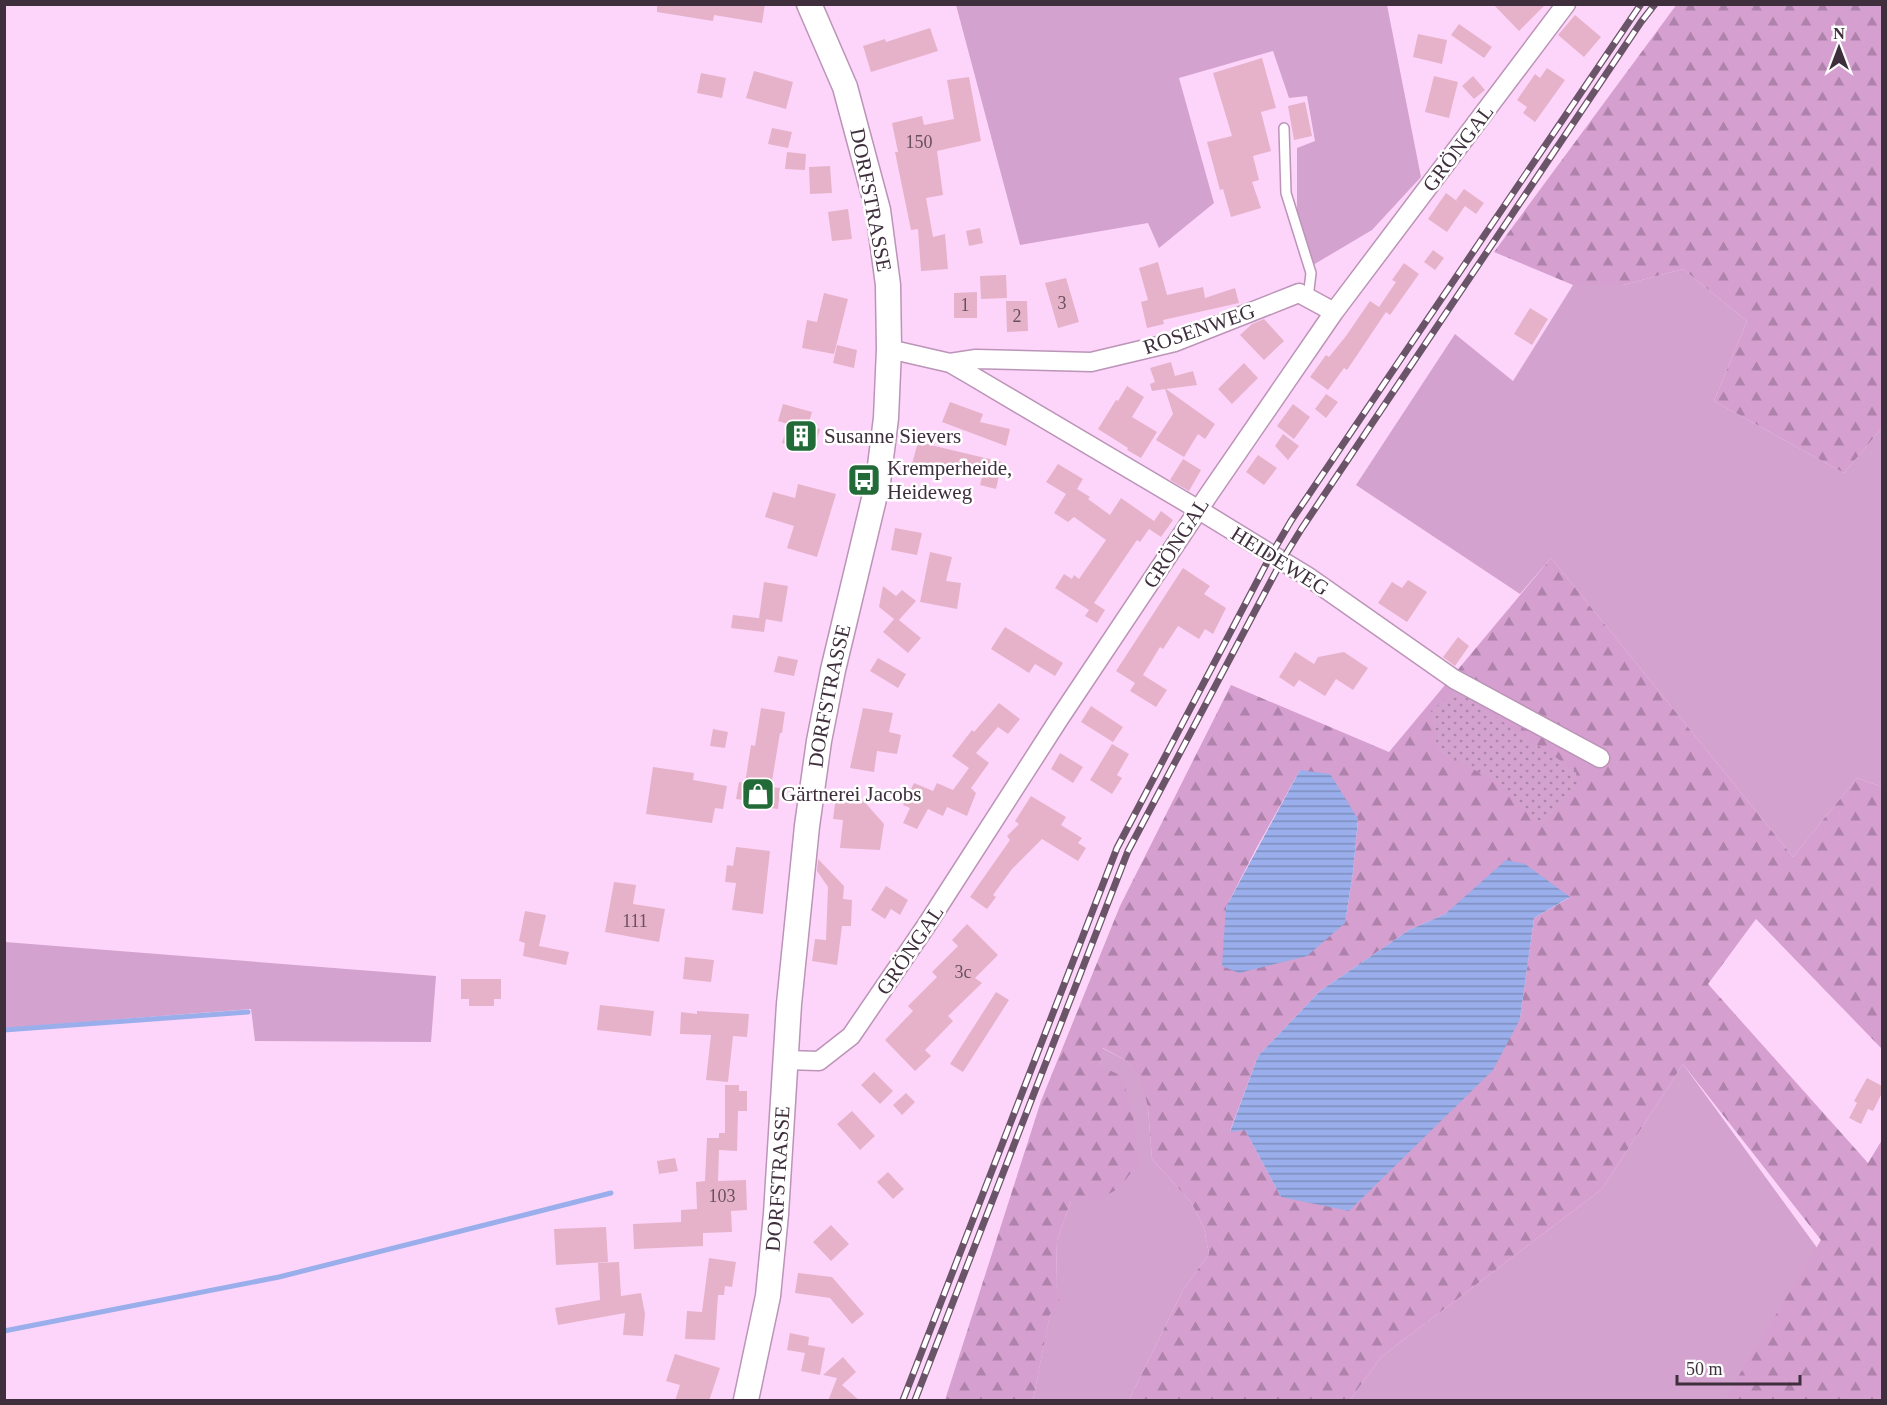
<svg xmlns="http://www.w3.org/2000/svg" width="1887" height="1405" font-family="'Times New Roman',serif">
<defs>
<pattern id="forest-firs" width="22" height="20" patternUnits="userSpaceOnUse" patternTransform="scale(1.5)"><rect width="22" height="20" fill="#d59fd0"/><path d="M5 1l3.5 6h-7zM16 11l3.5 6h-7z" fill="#ae82aa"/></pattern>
<pattern id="park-dots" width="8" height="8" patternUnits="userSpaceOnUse" patternTransform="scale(1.5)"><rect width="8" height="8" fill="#d4a2cf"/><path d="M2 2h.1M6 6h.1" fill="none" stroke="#ad84a9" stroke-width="1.8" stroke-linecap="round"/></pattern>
<pattern id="water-rules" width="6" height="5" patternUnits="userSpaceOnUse" patternTransform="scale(1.5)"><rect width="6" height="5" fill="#99aeea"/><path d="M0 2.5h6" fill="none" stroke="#7e8ebf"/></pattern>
</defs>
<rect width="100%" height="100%" fill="#fed5fa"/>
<!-- grass -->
<path fill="#d4a2cf" d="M956,5H1387L1421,177L1372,230L1313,265L1297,211V148L1315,141L1307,96L1289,98L1273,51L1179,78L1214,203L1159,248L1148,223L1020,245Z
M1683,269L1747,321L1714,401L1844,473L1882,428V787L1857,778L1793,857L1551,558L1520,594L1356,485L1455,334L1513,381L1573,285H1623Z
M5,942L436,976L431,1042L255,1041L251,1009L5,1028Z
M1102,1048L1127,1061L1142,1078L1148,1108L1152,1159L1191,1202L1204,1228L1209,1254L1183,1290L1129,1400H1033L1050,1313L1059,1303L1056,1283L1057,1240L1071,1201H1095L1100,1066Z
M1683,1064L1826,1260L1749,1400H1350L1381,1357L1602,1189Z"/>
<!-- forest -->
<path fill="url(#forest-firs)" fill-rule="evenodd" d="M1677,4L1882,5V428L1844,473L1714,401L1747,321L1683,269L1623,285H1573L1494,252Z
M1551,558L1793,857L1857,778L1882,787V1049L1756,919L1708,984L1868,1163L1882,1140V1400H1724L1821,1240L1683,1064L1602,1189L1381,1357L1350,1400H1129L1183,1290L1209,1254L1204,1228L1191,1202L1152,1159L1148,1108L1141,1078L1127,1061L1103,1048L1100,1066L1122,1076L1133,1116L1139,1163L1118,1189L1095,1201H1071L1057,1240L1056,1283L1060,1303L1050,1314L1033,1400H945L1041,1101L1120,906L1231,685L1389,752ZM1300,770L1358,819L1353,872L1345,923L1226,907L1257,847ZM1465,898H1569L1534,918L1520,1019L1281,1197L1245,1130L1230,1131L1258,1056L1320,991L1409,930L1445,914Z"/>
<!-- park -->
<path fill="url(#park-dots)" d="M1455,690L1576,771L1577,786L1542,827L1498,782L1438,751L1431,711Z"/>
<!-- water -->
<path fill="url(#water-rules)" d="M1300,770L1330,774L1358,819L1353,872L1345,923L1307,956L1239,973L1222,966L1226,907Z
M1506,860L1525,864L1570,897L1534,918L1520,1019L1493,1070L1349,1211L1281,1197L1245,1130L1230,1132L1258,1056L1320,991L1409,930L1445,914Z"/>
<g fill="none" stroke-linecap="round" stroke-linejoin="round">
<!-- stream -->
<path stroke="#99aeea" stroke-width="5" d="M4,1030L248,1012
M4,1331L279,1277L611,1193"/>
</g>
<!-- building -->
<path fill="#e5b2c9" d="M657,4H765L762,23L714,15L713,21L657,12Z
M1493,4H1546L1519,31Z
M1575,15L1601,37L1584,57L1558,35Z
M1459,24L1492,47L1484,58L1451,35Z
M930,28L938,51L871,72L863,46L885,39L886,42Z
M1418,34L1447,40L1442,64L1413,57Z
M1262,58L1276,108L1261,112L1271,151L1253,156L1259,180L1252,182L1261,208L1231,217L1223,189L1220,190L1207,142L1232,136L1213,73Z
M1547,68L1565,80L1535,122L1523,113L1527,107L1517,100L1535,74L1540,78Z
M754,71L793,82L786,109L746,98Z
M701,73L726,78L722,98L697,93Z
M1434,76L1458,82L1449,118L1425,112Z
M1473,76L1485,90L1474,99L1462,86Z
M969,77L981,141L937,151L943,195L926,198L933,237L945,234L948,269L921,271L918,229L911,230L895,152H898L892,123L922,116L924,125L954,119L947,80Z
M1305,102L1312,136L1294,140L1288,106Z
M772,128L792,132L788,148L768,144Z
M787,152L806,154L805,170L785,169Z
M830,166L832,193L810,194L809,167Z
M1464,189L1484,203L1476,214L1465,206L1447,232L1428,219L1446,193L1461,204L1456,200Z
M848,209L852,239L832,241L828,212Z
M980,228L983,243L969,246L966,231Z
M1433,250L1444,258L1435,270L1424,262Z
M1158,262L1167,295L1203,287L1205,298L1235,288L1239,303L1163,320L1164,324L1147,328L1141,302L1148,300L1139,268Z
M1404,263L1419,274L1390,315L1386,312L1347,370L1344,368L1328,390L1310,377L1326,355L1329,357L1346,336L1370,301L1379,307L1396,282L1392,280Z
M1006,275L1007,298L981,299L980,276Z
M1066,278L1079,322L1058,328L1045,283Z
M977,292V318H954V293Z
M824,293L848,299L834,354L802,348L807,320L817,322Z
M1006,301H1027L1028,331L1007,332Z
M1530,308L1548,319L1532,345L1514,334Z
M1264,319L1284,341L1264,360L1240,335L1252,324Z
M837,345L857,350L854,368L833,363Z
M1171,362L1175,376L1193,371L1197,385L1166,389L1215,424L1205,439L1198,434L1184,457L1156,440L1173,414L1165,389L1152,391L1150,384L1155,382L1150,368Z
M1244,363L1258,378L1232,404L1218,389Z
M1127,386L1144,397L1132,417L1157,432L1141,458L1127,450L1128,448L1098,429L1116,400L1118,401Z
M1326,394L1338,402L1326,418L1315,409Z
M950,402L983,414L980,422L1010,429L1006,446L942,422Z
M783,404L812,412L808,426L820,429L814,451L782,443L788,424L778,421Z
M1293,404L1310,417L1294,439L1277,426Z
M1283,434L1299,446L1288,460L1275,446Z
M918,442L1002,462L996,489L980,485L982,477L934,467L931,476L910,471Z
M1258,455L1277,468L1264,485L1246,472Z
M1183,459L1201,470L1189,491L1170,480Z
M1058,464L1083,479L1077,489L1090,497L1088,499L1110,515L1121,498L1154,521L1161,511L1173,520L1161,537L1149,529L1140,542L1137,540L1094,603L1105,610L1097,623L1085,616L1089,610L1055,588L1064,574L1072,579L1074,575L1079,579L1106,540L1074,517L1068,522L1054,513L1066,494L1046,482Z
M798,484L836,494L817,557L787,548L794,526L765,517L773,492L795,498Z
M895,528L922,533L917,555L891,550Z
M930,552L952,557L946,581L961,583L957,609L920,602Z
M1183,568L1210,586L1204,594L1226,608L1213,634L1205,629L1199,639L1178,626L1163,649L1160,647L1143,675L1167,690L1156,707L1130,691L1135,683L1116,671Z
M1408,580L1427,592L1407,622L1378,603L1392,582L1402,588Z
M764,582L788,586L782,622L759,618Z
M883,586L896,596L902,590L916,601L899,620L921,638L908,653L883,632L894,619L879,607Z
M733,615L766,619L764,632L731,628Z
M1005,627L1063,663L1055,676L1035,664L1029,673L991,649Z
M1458,637L1469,646L1455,666L1443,657Z
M1295,652L1314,664L1318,657L1344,652L1368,668L1353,690L1336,679L1325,696L1299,680L1294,687L1279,677Z
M778,656L798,660L794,676L774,672Z
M878,658L906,674L898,688L870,671Z
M999,703L1020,719L1008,734L998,727L976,753L989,763L971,788L976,793L967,816L947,807L943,816L928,809L917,829L903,823L910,808L903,805L914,783L933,791L937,783L953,790L969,768L952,756L972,730L974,732Z
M1091,706L1123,727L1113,742L1081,722Z
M761,708L785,712L782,733H780L771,787L780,788L778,809L756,806L757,802L736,799L739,782L745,783L751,745L755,746Z
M863,708L893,713L889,732L901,735L897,754L877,751L874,772L850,768Z
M713,729L728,732L725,748L710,746Z
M1112,744L1129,754L1117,775L1122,778L1112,794L1090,780Z
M1060,753L1083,767L1073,783L1051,769Z
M653,767L694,773L693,780L727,786L723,809L715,808L712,823L646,814Z
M836,796L861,798L884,824L880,850L840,848L843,820L833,819Z
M1031,796L1066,817L1061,825L1082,838L1078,843L1086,848L1078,861L1042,839L1012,869L993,895L996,897L987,909L970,897L1010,840L1007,836L1019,824L1015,821Z
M736,847L770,851L763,914L732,910L736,883L725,882L727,865L733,866Z
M818,859L844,886L843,899L852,900L851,926H842L837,965L812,961L815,939L826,940L828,887L817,871Z
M614,882L636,885L633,904L665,909L659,942L605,932Z
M886,886L908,900L900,915L891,909L885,919L871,910Z
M525,911L546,915L539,946L569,952L566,965L523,956L525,943L519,941Z
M967,924L998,955L975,978L982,983L948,1016L953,1021L925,1050L931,1056L915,1071L885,1040L913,1011L908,1006L937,977L932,972L958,946L952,940Z
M685,957L714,960L711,982L683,979Z
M461,979H501V999H494V1006H469V999H461Z
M996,992L1009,1000L963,1072L950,1064Z
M600,1005L654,1011L651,1036L597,1030Z
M697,1011L749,1014L747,1037L733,1036L728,1082L706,1080L711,1035L680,1034L681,1012L697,1014Z
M874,1072L893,1091L880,1104L861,1085Z
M1867,1078L1882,1086V1093L1873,1111L1868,1109L1861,1124L1849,1118L1857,1103L1854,1101Z
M725,1085H739V1091H747V1111H738L737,1151L719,1150L718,1181L746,1180L747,1210L731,1211L732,1232L703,1233V1246L634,1249L633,1224L681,1222V1210L697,1209L696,1182L705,1181L707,1138H719V1133H725Z
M906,1093L915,1102L902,1115L893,1105Z
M852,1111L875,1136L860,1150L837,1124Z
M675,1158L678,1171L659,1174L657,1161Z
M888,1172L904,1189L893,1199L877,1182Z
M831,1225L849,1244L831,1261L813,1242Z
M606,1227L608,1262L556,1265L554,1229Z
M709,1258L736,1262L732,1287L725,1286L724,1295H718L715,1340L685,1339L687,1311L702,1312Z
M619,1262L621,1296L641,1293L645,1314L643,1336L623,1335L625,1313L558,1325L555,1308L600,1300L598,1263Z
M798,1273L832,1277L864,1314L852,1324L830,1298L795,1293Z
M790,1333L809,1337L808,1345L825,1348L820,1375L801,1371L805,1353L787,1350Z
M675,1354L720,1368L709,1401H675L680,1385L666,1381Z
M843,1357L856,1372L842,1385L860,1401H828L837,1378L823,1375Z"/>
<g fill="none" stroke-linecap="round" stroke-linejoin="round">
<!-- service casing -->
<g stroke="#bb94b7" stroke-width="12">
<path id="service" d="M1284,128L1286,193L1311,273L1308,298"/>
</g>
<!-- minor casing -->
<g stroke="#bb94b7" stroke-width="21">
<path id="minor" d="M889,349L950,363L969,374L1199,510L1310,578L1454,679L1600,758
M950,363L976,359L1091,362L1175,342L1299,293L1334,312
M785,1060L819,1061L851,1036L926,926L1059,719L1207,497L1334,312L1566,4"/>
</g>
<!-- secondary casing -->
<g stroke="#bb94b7" stroke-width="27">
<g id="secondary">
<path id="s1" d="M746,1400L768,1296L776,1214L789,1004L807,826L819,741L833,670L878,482L886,418L889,349L888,285L878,210L845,87L809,4"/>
</g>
</g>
<!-- service -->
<use href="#service" stroke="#fff" stroke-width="9"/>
<!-- minor -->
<use href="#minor" stroke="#fff" stroke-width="18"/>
<!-- secondary -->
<use href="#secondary" stroke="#fff" stroke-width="24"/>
<!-- rail casing -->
<g stroke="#6a5568" stroke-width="7">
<path id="rail" d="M903,1400L1117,848L1271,555L1291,521L1641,4
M915,1400L1128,851L1281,562L1302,528L1641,22L1655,4"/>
</g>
<!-- rail -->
<use href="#rail" stroke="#fff" stroke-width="4.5" stroke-dasharray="14" stroke-linecap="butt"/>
</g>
<!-- icons -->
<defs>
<g id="building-square" transform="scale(1.725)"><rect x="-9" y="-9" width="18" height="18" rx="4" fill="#226a37" stroke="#fff"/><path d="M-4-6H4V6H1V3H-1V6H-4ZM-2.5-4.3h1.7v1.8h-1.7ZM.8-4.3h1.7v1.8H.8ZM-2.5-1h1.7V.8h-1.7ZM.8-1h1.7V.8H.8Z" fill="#fff"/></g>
<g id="bus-square" transform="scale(1.725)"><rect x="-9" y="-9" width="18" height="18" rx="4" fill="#226a37" stroke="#fff"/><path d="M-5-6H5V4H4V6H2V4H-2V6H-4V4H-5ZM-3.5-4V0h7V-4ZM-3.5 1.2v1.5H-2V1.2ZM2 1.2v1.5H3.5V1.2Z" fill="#fff"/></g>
<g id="shop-square" transform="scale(1.725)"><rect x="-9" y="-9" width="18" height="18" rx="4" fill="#226a37" stroke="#fff"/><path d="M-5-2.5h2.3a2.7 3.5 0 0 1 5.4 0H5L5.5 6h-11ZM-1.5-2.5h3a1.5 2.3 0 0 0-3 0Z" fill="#fff"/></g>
</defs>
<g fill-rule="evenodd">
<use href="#building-square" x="801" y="436"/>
<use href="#bus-square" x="864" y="480"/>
<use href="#shop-square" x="758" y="794"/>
</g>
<g text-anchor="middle" stroke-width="5" stroke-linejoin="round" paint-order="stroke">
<!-- number labels -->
<g font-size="18" fill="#685060">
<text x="919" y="148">150</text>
<text x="1062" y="309">3</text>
<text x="965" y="311">1</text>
<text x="1017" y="322">2</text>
<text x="635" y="927">111</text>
<text x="963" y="978">3c</text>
<text x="722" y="1202">103</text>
</g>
<!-- street labels -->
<g font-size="21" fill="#3f2f3d" stroke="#fff">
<text transform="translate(1458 148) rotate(-53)" y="7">GRÖNGAL</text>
<text transform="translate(871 200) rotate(79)" y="7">DORFSTRASSE</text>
<text transform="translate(1199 329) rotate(-19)" y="7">ROSENWEG</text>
<text transform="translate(1176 543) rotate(-57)" y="7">GRÖNGAL</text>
<text transform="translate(1280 561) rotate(32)" y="7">HEIDEWEG</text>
<text dy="7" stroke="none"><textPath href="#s1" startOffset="710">DORFSTRASSE</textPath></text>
<text transform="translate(910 950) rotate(-56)" y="7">GRÖNGAL</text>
<text dy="7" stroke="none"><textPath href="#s1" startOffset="224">DORFSTRASSE</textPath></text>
</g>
<!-- poi labels -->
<g font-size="21" fill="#3f2f3d" stroke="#fff" text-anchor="start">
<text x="824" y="443">Susanne Sievers</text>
<text x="887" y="475">Kremperheide,<tspan x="887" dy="24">Heideweg</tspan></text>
<text x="781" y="801">Gärtnerei Jacobs</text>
</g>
</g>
<!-- border -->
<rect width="1887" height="1405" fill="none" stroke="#3f2f3d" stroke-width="12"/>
<!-- north arrow -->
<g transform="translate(1839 48)" stroke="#ffffff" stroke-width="4.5" paint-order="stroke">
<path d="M0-4.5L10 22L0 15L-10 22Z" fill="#3f2f3d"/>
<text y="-9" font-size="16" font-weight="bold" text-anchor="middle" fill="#3f2f3d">N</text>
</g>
<!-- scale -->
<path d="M1677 1375v9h123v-9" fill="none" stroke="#3f2f3d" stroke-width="3"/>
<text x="1686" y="1375" font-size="18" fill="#3f2f3d" stroke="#ffffff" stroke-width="4.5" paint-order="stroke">50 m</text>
</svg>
